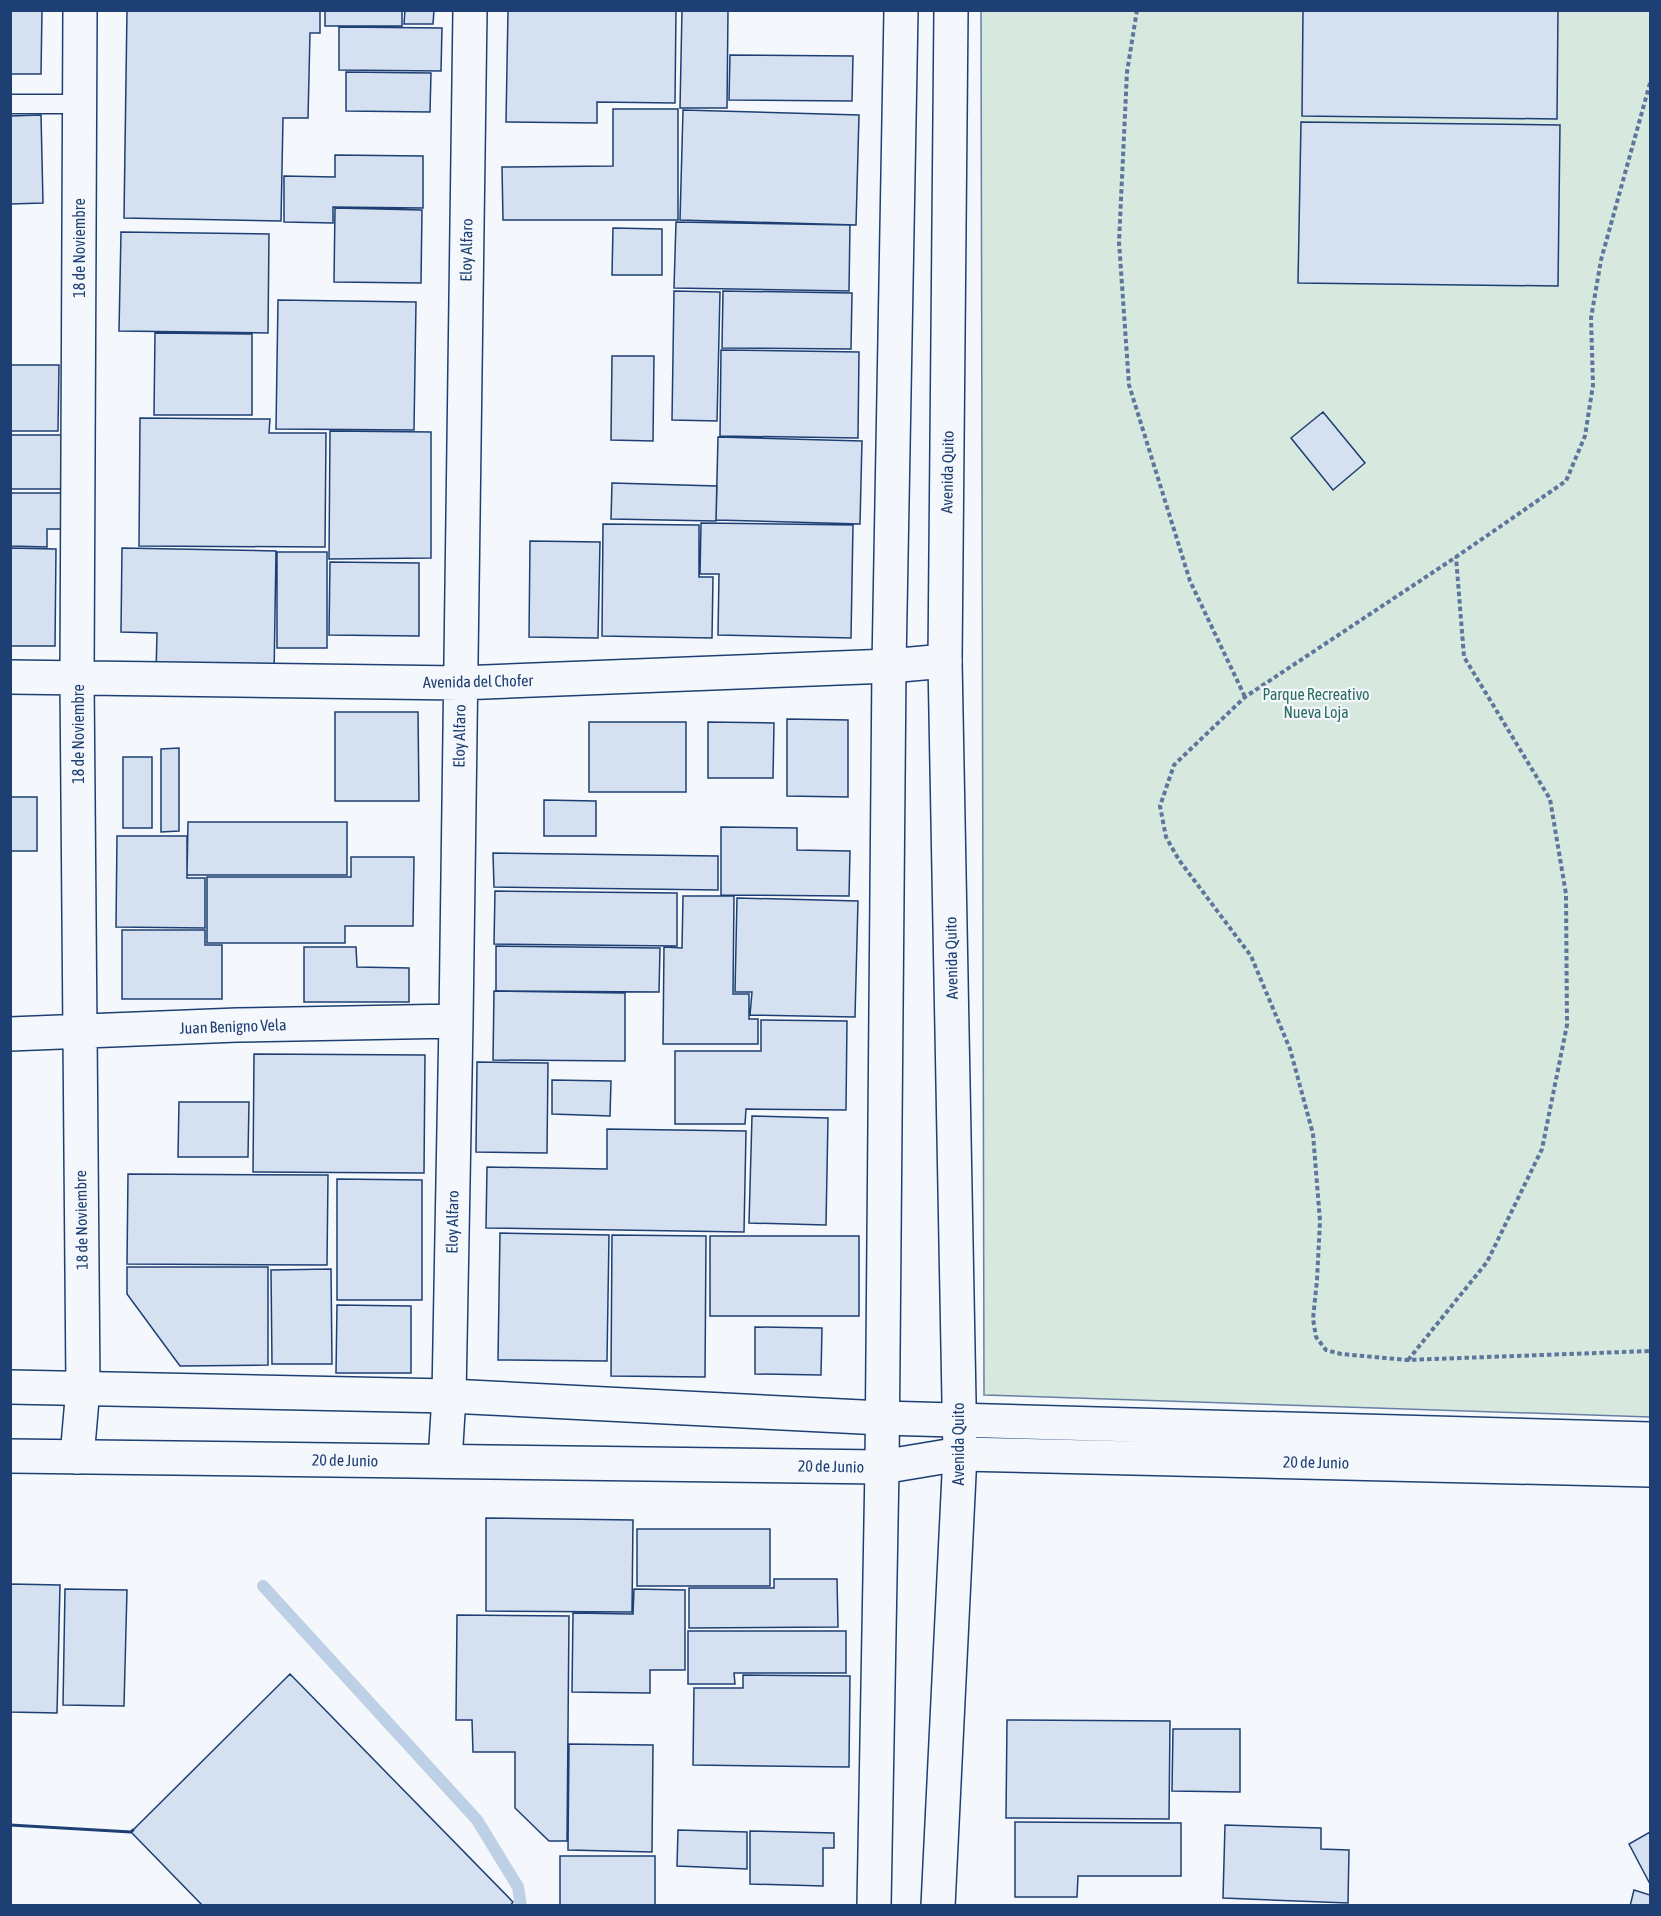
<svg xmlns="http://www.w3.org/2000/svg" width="1661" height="1916" font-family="'Asap Condensed',sans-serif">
<rect width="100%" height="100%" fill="#f4f7fb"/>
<!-- green -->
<path fill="#d7e8df" stroke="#687fa3" stroke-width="1.5" d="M981,11H1650V1417L984,1395Z"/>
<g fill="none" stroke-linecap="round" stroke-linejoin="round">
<!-- stream -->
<path stroke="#bed0e5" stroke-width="12" d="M263,1586L477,1820L518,1887L521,1906"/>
</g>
<!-- building -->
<path fill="#d5e0f0" stroke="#1d3f73" stroke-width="1.5" d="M10,10H42L41,74H10Z
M127,10H320V33H310L308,118H283L281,221L124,218Z
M325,10H402V26H325Z
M405,10H434L433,24H404Z
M508,10H676L675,103L597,102V123L506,122Z
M682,10H728L727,108H680Z
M1303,10H1558L1557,119L1302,116Z
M339,27L442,28L441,71L339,70Z
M730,55L853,56L852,101L729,100Z
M346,72L431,73L430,112L346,111Z
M613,109H678V220H503L502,167L613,166Z
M683,110L859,115L856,225L680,220Z
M41,115L43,203L10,204V116Z
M1301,122L1560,125L1558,286L1298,283Z
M335,155L423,156V208L333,207V223L284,222V176L335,177Z
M335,208L422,210L421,283L334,282Z
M676,222L850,225L849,291L674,288Z
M613,228L662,229V275H612Z
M121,232L269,234L268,333L119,331Z
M674,291L720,292L717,421L672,420Z
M723,291L852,293L851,349L722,348Z
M278,300L416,302L414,430L276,429Z
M155,333L252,334V415H154Z
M721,350L859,352L858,438L720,436Z
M612,356H654L653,441L611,440Z
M10,365H59L58,431H10Z
M1323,412L1365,463L1333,490L1291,438Z
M140,418L270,419L269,433H326L325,547L139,546Z
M330,431L431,432V558L329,559Z
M10,435H63L62,489H10Z
M718,437L862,441L860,524L716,520Z
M612,483L717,486L716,521L611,519Z
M10,493H66L65,529H47V547L10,546Z
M701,523L853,525L851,638L718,635L719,574H700Z
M603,524L699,525V577H713L712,638L602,636Z
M530,541L600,542L598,638L529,637Z
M10,548L56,549L55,646H10Z
M122,548L276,551L274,676L156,674L157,633L121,632Z
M277,552H327V648H277Z
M330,562L419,563V636L329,635Z
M335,712H418L419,801H335Z
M787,719L848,720V797L787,796Z
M589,722H686V792H589Z
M708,722L774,723L773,778H708Z
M179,748V831L161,832V749Z
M123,757H152V828H123Z
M10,797H37V851H10Z
M544,800L596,801V836H544Z
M188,822H347V875H187Z
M721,827L797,828V850L850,851L849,896L721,895Z
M117,836H187V878H205V928L116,927Z
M493,853L718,856V890L494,887Z
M351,857H414L413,926H345V943H207V877H351Z
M495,891L677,893V946L494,944Z
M683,896H734L733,994H749V1019H758V1044H663L664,947L682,948Z
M737,898L858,901L855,1017L750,1015L752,992H735Z
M122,930H205V945H222V999H122Z
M496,946L660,948L659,992L496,991Z
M304,947H356L357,967L409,968V1002H304Z
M494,991L625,993V1061L493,1060Z
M761,1020L847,1021L846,1110L746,1109L745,1124H675V1051H761Z
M254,1054L425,1055L424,1173L253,1172Z
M477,1062L548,1063L547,1153L476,1152Z
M552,1080L611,1081L610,1116L552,1114Z
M179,1102H249L248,1157H178Z
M752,1116L828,1118L826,1225L749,1223Z
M607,1129L746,1131L744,1232L486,1228L487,1167L607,1169Z
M128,1174L328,1175L327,1265L127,1264Z
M337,1179L422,1180V1300H337Z
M500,1233L609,1235L607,1361L498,1360Z
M612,1235L706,1236L705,1377L611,1376Z
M710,1236H859V1316H710Z
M127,1267H268V1365L180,1366L127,1294Z
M331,1269L332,1364H272L271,1270Z
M337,1305L411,1306V1373H336Z
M755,1327L822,1328L821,1375L755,1374Z
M486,1518L633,1520L632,1612L486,1611Z
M637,1529H770V1586H637Z
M774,1579H837L838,1627L689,1628V1588H774Z
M10,1584L60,1585L57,1713L10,1712Z
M65,1589L127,1590L124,1706L63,1705Z
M634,1589L685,1590V1670H650V1693L572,1692L573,1613L633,1614Z
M457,1615L569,1616L567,1841H549L515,1808V1752H473L472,1720H456Z
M688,1631H846V1673H734L735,1684H688Z
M290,1674L513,1902L510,1906H203L131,1832Z
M743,1675L850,1676L849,1767L693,1765L694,1688H743Z
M1007,1720L1170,1721L1169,1819L1006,1818Z
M1173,1729H1240V1792L1172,1791Z
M569,1744L653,1745L652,1852L568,1850Z
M1015,1822L1181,1823V1876H1078L1077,1897H1015Z
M1225,1825L1321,1828V1849L1349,1850L1348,1903L1223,1898Z
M678,1830L747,1832V1869L677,1866Z
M750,1831L834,1833V1848H823V1886L750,1884Z
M1650,1832V1884L1629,1844Z
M560,1856H655V1906H560Z
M1634,1890L1650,1895V1906H1630Z"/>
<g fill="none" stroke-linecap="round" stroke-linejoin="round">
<!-- service casing -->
<g stroke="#1d3f73" stroke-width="21">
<path id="service" d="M10,104H80"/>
</g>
<!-- minor casing -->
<g stroke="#1d3f73" stroke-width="36">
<path id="minor" d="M10,677L460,683L889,666L945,661
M10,1034L237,1025L456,1021
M77,1457L83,1388L77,679L80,10
M445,1461L449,1396L456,1021L470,10"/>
</g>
<!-- tertiary casing -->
<g stroke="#1d3f73" stroke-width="36">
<path id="tertiary" d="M10,1387L449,1396L882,1418L1650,1439
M10,1456L882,1467L960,1454L1650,1470"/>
</g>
<!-- trunk casing -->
<g stroke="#1d3f73" stroke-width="36">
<path id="trunk" d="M874,1906L882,1467L889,666L901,10
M938,1906L960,1454L945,661L951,10"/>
</g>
<!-- path -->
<path stroke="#5e769c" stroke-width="4" stroke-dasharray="4.5 3" stroke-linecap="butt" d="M1137,10L1127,72L1119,242L1129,385L1190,581L1245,697
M1650,83L1601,260L1591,318L1593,385L1585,436L1566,481L1456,557L1245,697L1174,765L1160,806L1166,837L1179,860L1251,956L1290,1049L1313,1134L1320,1221L1317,1280L1313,1319L1316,1337L1326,1350L1341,1354L1407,1360L1650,1351
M1408,1360L1487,1262L1542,1149L1567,1025L1566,894L1550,799L1464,657L1456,557"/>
<!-- service -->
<use href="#service" stroke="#f4f7fb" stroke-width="18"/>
<!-- minor -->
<use href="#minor" stroke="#f4f7fb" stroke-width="33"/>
<!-- tertiary -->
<use href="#tertiary" stroke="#f4f7fb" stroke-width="33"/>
<!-- trunk -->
<use href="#trunk" stroke="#f4f7fb" stroke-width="33"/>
<!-- wall -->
<path stroke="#1d3f73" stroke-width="3" d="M10,1825L131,1832L133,1830"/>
</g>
<g text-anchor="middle" stroke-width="4.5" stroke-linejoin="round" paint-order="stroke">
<!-- street labels -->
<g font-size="16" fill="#1d3f73" stroke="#f4f7fb">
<text transform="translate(79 248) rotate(-90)" y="6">18 de Noviembre</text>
<text transform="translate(466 250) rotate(-89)" y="6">Eloy Alfaro</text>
<text transform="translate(947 472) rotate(-89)" y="6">Avenida Quito</text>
<text transform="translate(478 681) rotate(-1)" y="6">Avenida del Chofer</text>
<text transform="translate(78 734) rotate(-90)" y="6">18 de Noviembre</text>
<text transform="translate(459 736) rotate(-89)" y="6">Eloy Alfaro</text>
<text transform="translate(951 958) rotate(-91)" y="6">Avenida Quito</text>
<text transform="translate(233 1026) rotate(-2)" y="6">Juan Benigno Vela</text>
<text transform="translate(81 1220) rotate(-91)" y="6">18 de Noviembre</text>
<text transform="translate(452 1222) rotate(-89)" y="6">Eloy Alfaro</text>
<text transform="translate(958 1444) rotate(-90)" y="6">Avenida Quito</text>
<text transform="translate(345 1460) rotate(1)" y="6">20 de Junio</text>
<text transform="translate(1316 1462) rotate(1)" y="6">20 de Junio</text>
<text transform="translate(831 1466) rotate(1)" y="6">20 de Junio</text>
</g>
<!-- park labels -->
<g font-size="16" fill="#2c6c60" stroke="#f4f7fb">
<text x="1316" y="700">Parque Recreativo<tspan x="1316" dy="18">Nueva Loja</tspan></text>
</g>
</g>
<!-- border -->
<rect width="1661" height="1916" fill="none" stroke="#1d3f73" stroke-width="24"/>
</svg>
